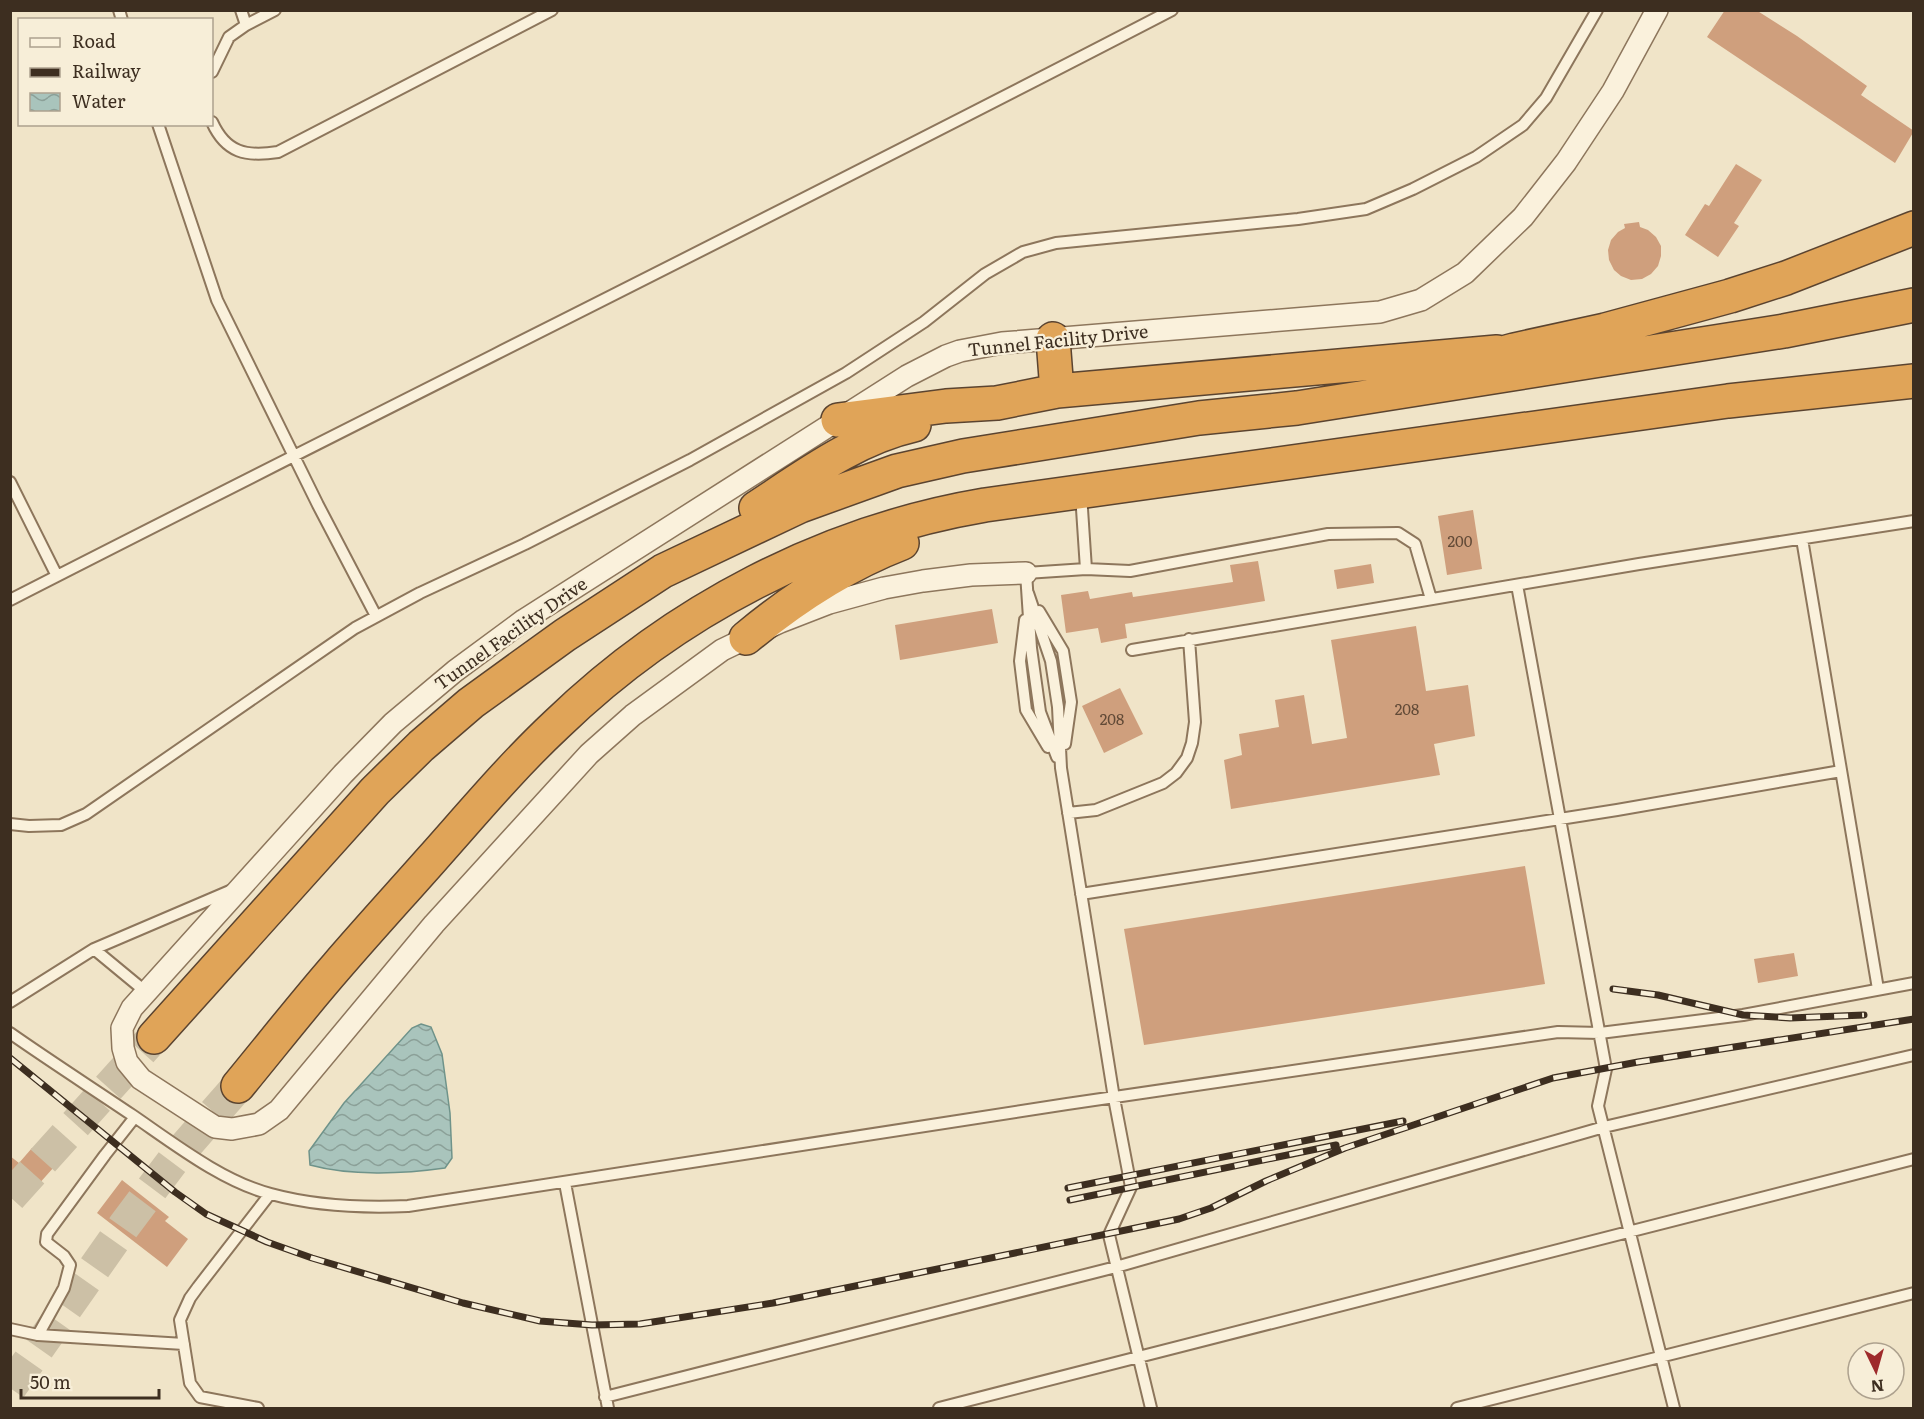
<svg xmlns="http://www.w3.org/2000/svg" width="1924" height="1419" font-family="Literata,serif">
<defs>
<pattern id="water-waves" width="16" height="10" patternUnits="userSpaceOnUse" patternTransform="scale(1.5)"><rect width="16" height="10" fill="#a9c4bc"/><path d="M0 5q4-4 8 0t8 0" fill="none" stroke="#8ba098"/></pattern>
</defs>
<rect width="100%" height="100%" fill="#f0e4c8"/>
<!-- water -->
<path fill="url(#water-waves)" stroke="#6f938a" stroke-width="1.5" d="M421,1024L431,1027L442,1054L450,1113L452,1158L445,1168C403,1174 350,1176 310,1165L309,1151L344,1103L412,1028Z"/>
<!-- building -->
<path fill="#cf9f7d" d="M1725,10H1756L1797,36L1867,86L1861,95L1914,131L1895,163L1707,37Z
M1736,164L1762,180L1734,223L1739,226L1718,257L1685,235L1705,204L1709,206Z
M1639,222L1640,227L1648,230L1656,237L1661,246V256L1658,266L1651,274L1642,279L1631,280L1621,276L1614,270L1609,260L1608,250L1611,240L1618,232L1625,228L1624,224Z
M1473,510L1482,569L1447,575L1438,516Z
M1258,561L1265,601L1125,624L1127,638L1101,643L1098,628L1066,633L1061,595L1088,591L1090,599L1132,592L1133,597L1233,582L1230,565Z
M1371,564L1374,583L1337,589L1334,570Z
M992,609L998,643L900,660L895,625Z
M1416,626L1426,691L1468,685L1475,736L1434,744L1440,775L1231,809L1224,760L1242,755L1239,734L1279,727L1275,700L1304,695L1312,744L1347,738L1331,640Z
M1120,688L1143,734L1104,753L1082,706Z
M1525,866L1545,984L1144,1045L1124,929Z
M1794,953L1798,976L1758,983L1754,959Z
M32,1148L54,1167L21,1204L10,1195V1156L19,1163Z
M122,1180L169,1217L165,1221L188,1239L167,1267L97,1213Z"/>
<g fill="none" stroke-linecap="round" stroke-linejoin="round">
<!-- highway-tunnel -->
<path stroke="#ccc0a6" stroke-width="33" stroke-dasharray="33 16" stroke-linecap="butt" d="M10,1197L154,1037
M10,1388L124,1226L175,1158L238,1086"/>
<!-- lane casing -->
<g stroke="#8d765c" stroke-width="14">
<path id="lane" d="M119,10L122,20
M246,25L275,10
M212,72L229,37L246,25L241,10
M212,122C226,153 246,157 278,152L552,10
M158,124L217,300L318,505L376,616
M10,482L57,576
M1081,494L1086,569
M1802,539L1878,989
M1517,585L1606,1069L1598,1106L1674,1408
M1028,593L1051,661L1058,707L1061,768L1114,1098L1131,1187L1109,1235L1151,1408
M10,600C397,402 787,210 1172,10
M1039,611L1063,651L1071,702L1065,744
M1025,620L1020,661L1026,710L1048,747
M1132,650L1639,564L1914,521
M1057,757L1040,712L1031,648L1026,573L1086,569L1130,571L1328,534L1398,533L1415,544L1431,599
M1068,813L1096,810L1163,783L1176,773L1187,758L1192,743L1195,722L1189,639
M10,824L29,826L61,825L86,814L355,628L420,593L525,544L690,460L846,373L924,322L985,274L1023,252L1056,243L1298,219L1366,209L1413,189L1476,157L1523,125L1546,98L1597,10
M1081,894L1617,810L1841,771
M94,949L232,890
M10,1002L94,949L146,992
M10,1033C50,1061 92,1088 132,1115C173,1143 223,1182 271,1194C315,1206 363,1208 408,1206L1067,1104L1558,1032L1600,1033L1743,1015L1914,983
M565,1183L608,1408
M10,1329L38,1335L184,1344
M38,1335L64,1288L70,1265L64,1256L46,1242L47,1234L105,1155L135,1117
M605,1397L1116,1267L1604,1127L1914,1055
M258,1408L200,1397L190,1383L180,1320L190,1298L198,1287L270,1194
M939,1408L1914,1159
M1457,1408L1914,1293"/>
</g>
<!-- street casing -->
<g stroke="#8d765c" stroke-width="24">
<path id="street" d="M1026,573L971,575L923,581L884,588L829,603L780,622L722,650L633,715L589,754L434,924L279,1110L259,1124L232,1129L215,1127L141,1079L127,1062L123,1048L122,1028L132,1008L343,774L393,723L455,671L524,620L907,376L946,356L960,351L1002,343L1380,312L1421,300L1465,273L1523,217L1566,162L1613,91L1657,10"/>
</g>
<!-- highway casing -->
<g stroke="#5b4430" stroke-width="36">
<path id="highway" d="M1053,339L1057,391
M1474,361L1514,350L1605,330L1730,296L1786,278L1914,228
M838,420L946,406L997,403L1057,391L1497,352
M756,508C805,476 856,438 914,425
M746,638C793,599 845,565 902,543
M154,1037L375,791L421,746L471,703L565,635L663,571L800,506L897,471L963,456L1199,418L1297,408L1784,331L1914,305
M238,1086C271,1046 303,1005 337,966C368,930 400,895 431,860C472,814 512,766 557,724C674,611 825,532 985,505L1728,401L1914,381"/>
</g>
<!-- lane -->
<use href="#lane" stroke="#faf1dc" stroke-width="10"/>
<!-- street -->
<use href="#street" stroke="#faf1dc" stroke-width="21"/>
<!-- highway -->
<use href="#highway" stroke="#e0a458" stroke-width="33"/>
<!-- rail casing -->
<g stroke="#3d2e20" stroke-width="7">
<path id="rail" d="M1613,989L1658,995L1743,1015L1790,1018L1864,1015
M10,1058L175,1192L206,1214L267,1242L312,1258L463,1303L540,1321L592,1325L640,1324L773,1303L1179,1219L1211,1208L1266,1181L1345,1148L1553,1078L1638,1062L1914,1019
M1068,1188L1403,1121
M1070,1200L1336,1145"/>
</g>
<!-- rail -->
<use href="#rail" stroke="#f7eed8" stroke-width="4.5" stroke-dasharray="14" stroke-linecap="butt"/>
</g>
<g text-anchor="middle" stroke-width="4.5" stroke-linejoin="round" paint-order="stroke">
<!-- number labels -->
<g font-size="15" fill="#624a37">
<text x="1460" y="547">200</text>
<text x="1407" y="715">208</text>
<text x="1112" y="725">208</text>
</g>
<!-- street labels -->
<g font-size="18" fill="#3d2e20" stroke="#f7eed8">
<text transform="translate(1058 341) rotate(-6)" y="6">Tunnel Facility Drive</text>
<text transform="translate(511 634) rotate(-35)" y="6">Tunnel Facility Drive</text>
</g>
</g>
<!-- border -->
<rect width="1924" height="1419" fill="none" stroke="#3d2e20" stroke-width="24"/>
<!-- legend -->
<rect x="18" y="18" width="195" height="108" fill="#f7eed8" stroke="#ada18e" stroke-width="1.5"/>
<rect x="30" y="38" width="30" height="9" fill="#faf1dc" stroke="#ada18e" stroke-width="1.5"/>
<text x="72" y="48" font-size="18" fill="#3d2e20">Road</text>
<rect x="30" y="68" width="30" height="9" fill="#3d2e20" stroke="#ada18e" stroke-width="1.5"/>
<text x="72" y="78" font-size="18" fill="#3d2e20">Railway</text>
<rect x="30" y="93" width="30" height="18" fill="url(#water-waves)" stroke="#ada18e" stroke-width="1.5"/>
<text x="72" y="108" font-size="18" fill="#3d2e20">Water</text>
<!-- north arrow -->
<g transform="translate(1876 1371) rotate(175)"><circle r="28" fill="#f7eed8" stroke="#ada18e" stroke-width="1.5"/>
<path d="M0-4.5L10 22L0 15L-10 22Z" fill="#9e2a2b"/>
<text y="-9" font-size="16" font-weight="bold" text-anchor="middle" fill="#3d2e20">N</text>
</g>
<!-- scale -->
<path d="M21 1389v9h138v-9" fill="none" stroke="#3d2e20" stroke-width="3"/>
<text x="30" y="1389" font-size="18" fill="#3d2e20" stroke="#f7eed8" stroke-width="4.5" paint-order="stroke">50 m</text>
</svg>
